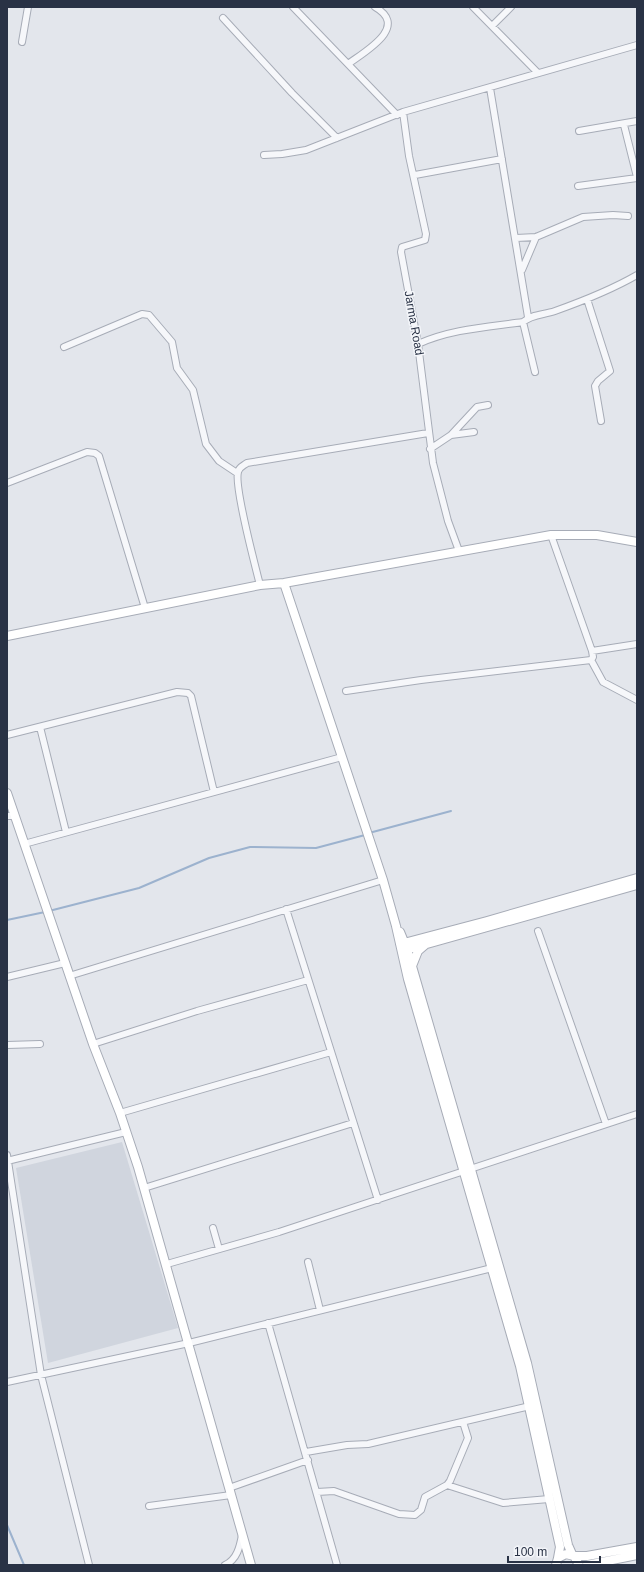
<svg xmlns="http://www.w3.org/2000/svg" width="644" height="1572" font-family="Helvetica,sans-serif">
<rect width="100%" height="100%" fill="#e3e6ec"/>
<!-- built -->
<path fill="#d0d5de" d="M122,1142L178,1328L48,1363L16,1168Z"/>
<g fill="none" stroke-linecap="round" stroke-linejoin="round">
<!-- stream -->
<path stroke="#9cb2ce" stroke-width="2" d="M369,833L451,811
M49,911L139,888L209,858L250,847L316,848L365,835
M7,920L45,912
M7,1525L24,1565"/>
<!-- street casing -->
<g stroke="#a7acb7" stroke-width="8">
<path id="street" d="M293,7L397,115
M473,7L538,73
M223,18L292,93L337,138
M492,26L511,7
M22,42L28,7
M348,64C364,52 410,27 375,7
M490,88L528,317
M403,112L409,156L426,234L425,240L402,247L401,252L418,344L433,463L448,521L459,551
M624,125L637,177
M579,131L637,121
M264,155L282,154L306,150L403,112L637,45
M415,175L502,159
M578,186L637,178
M516,238L536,237L583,217L613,215L628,216
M522,270L536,237
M587,299L610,371L598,381L595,386L601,421
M523,322L535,372
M418,344C451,329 488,327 523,322C532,314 544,315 555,311C583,301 611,290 637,275
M64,347L142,314L149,315L172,342L177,368L193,390L206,444L219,461L237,473
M451,435L474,432
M430,449L451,435L477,407L488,405
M7,483L87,452L95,453L99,456L145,608
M260,585C255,565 234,487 238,472C239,467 243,466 247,463L428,433
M592,651L637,644
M591,660L603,682L637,700
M346,691L421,680L591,660L593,657L592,651L551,535
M40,727L66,832
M7,735L177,692L188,693L191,696L214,792
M7,816H15
M24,844L342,757
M286,909L378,1200
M538,931L606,1124
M69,976L383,880
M7,977L65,963
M93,1044L197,1011L308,980
M7,1045L40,1044
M120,1113L331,1052
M7,1155L41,1375L89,1565
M7,1161L126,1132
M144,1188L353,1123
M213,1228L219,1249
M308,1262L320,1310
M167,1264L279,1232L637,1114
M268,1323L337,1565
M7,1382L189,1343L492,1268
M306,1452L347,1445L368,1444L530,1406
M447,1485L503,1503L549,1499
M229,1488L308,1460
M317,1492L334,1491L399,1514L415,1515L421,1510L425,1497L447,1485L450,1481L468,1438L463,1422
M149,1506L231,1495
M225,1565C237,1560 240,1546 242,1535"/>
</g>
<!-- secondary casing -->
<g stroke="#a7acb7" stroke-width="10">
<path id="secondary" d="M284,583L383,880L396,926L408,979L520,1366L560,1547L558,1558
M7,636L260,585L284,583L551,535H597L637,542
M7,793L93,1044L120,1113L138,1167L251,1565
M400,932L407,949L527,1363L568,1545L572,1554
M400,944L487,921L637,878
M402,951L637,885
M412,966L418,951L425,945
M574,1556H587L637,1547
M556,1565L558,1558L566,1554L574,1556L579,1565
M587,1565L637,1555"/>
</g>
<!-- street -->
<use href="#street" stroke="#f6f7fa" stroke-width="6"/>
<!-- secondary -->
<use href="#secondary" stroke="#fff" stroke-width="8"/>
</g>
<g text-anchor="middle" stroke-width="3" stroke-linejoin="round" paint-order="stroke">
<!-- street labels -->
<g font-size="12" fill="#293245" stroke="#f3f5f9">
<text transform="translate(414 323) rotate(80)" y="4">Jarma Road</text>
</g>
</g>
<!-- border -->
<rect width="644" height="1572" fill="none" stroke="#293245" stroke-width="16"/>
<!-- scale -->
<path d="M508 1556v6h92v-6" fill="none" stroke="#293245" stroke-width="2"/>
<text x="514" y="1556" font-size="12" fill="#293245" stroke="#f3f5f9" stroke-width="3" paint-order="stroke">100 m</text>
</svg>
